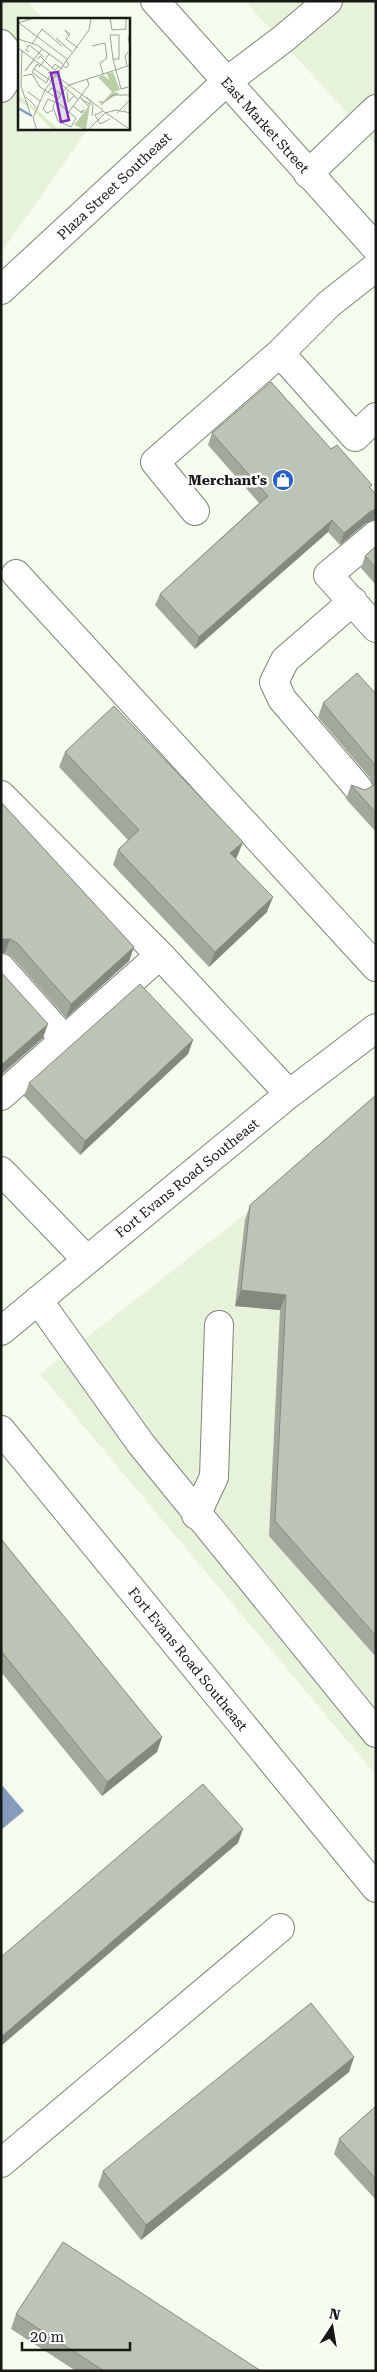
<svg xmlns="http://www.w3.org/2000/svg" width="377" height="2372" font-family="'Roboto Serif',serif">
<rect width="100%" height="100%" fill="#f5fdee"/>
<!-- built -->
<path fill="#e6f2db" d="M1,1H28L43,19H19V129H88L1,253Z
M245,1H376V145L367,135Z
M376,1112V1775L40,1374Z"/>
<!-- water -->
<path fill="#879bbf" d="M1,1784L24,1811L1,1830Z"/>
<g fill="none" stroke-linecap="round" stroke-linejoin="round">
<!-- minor casing -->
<g stroke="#7d8477" stroke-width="30">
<path id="minor" d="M1,44L17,63L1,88
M308,174L376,109
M280,353L355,437L376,417
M195,511L155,462L280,353L329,304L376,267
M376,535L328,575L376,628
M16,574L376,967
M353,601L285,660L274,682L282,699L358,788
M1,795L160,955L289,1094
M1,968L65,1040
M1,1096L160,955
M1,1171L87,1260
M38,1300L141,1444L376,1733
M1,1331L289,1094L376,1028
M1,1430L376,1888
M196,1515L214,1477L219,1325
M1,2163L280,1928"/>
</g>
<!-- major casing -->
<g stroke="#7d8477" stroke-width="30">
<path id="major" d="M155,1L376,248
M1,290L226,82L283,39L328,1"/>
</g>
<!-- minor -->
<use href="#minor" stroke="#fff" stroke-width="28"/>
<!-- major -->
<use href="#major" stroke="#fff" stroke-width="28"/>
</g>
<!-- wall -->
<path fill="#a2a99c" d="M212,433L331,449L376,494V520H374L366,523L340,545L328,532L195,649L155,605L160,594L259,503L208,445Z
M376,546V585L361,568L365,556Z
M376,694V832L346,799L351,785L365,790L373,786L370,778L318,717L323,703Z
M65,752L237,857L235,858L267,912L209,967L113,865L118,850L128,840L59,767Z
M1,802L134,947L129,961L66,1018L12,957L5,953H1Z
M193,1040L188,1054L80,1155L24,1096L29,1083Z
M376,1095V1657L269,1536L280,1310L235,1306L245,1220L250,1205Z
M1,1539L162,1737L157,1752L102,1796L1,1672Z
M354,2057L349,2072L141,2240L98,2186L103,2171Z
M376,2106V2200L334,2154L339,2139Z
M16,2314L261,2371H76L11,2329Z"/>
<!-- shaded-wall -->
<path fill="#84897f" d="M376,509V520H374L366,523L340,545L344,533L371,511Z
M332,520L328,532L195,649L199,637Z
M243,842L237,857L225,868L230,853Z
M273,897L267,912L209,967L215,952Z
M3,939H10L5,953H1V940Z
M134,947L129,961L66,1018L71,1004Z
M48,1024L43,1038L1,1075V1065Z
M193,1040L188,1054L80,1155L85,1141Z
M241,1290L286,1295L280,1310L235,1306Z
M162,1737L157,1752L102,1796L107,1782Z
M243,1829L238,1843L1,2046V2037Z
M354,2057L349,2072L141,2240L146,2225Z"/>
<!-- building -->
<path fill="#bcc4b5" stroke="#84897f" d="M271,382L331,449L337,445L372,485L369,487L376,494V509L371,511L344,533L332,520L199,637L160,594L268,496L212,433Z
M376,546V568L365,556Z
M357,673L376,694V766L323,703Z
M114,706L243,842L230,853L273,897L215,952L118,850L139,830L65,752Z
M376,782V813L351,785L365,790L373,786Z
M1,802L134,947L71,1004L17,943L10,939H3L1,940Z
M1,972L48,1024L1,1065Z
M140,984L193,1040L85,1141L29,1083Z
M376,1095V1636L275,1521L286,1295L241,1290L250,1205Z
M1,1539L162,1737L107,1782L1,1651Z
M203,1784L243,1829L1,2037V1957Z
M311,2003L354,2057L146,2225L103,2171Z
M376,2106V2179L339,2139Z
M63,2242L261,2371H104L16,2314Z"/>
<!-- icons -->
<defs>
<g id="shop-disc" transform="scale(1.125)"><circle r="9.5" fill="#2960ce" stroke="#fff"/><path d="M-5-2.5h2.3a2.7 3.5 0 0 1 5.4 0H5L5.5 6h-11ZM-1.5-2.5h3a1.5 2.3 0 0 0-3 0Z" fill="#fff"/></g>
</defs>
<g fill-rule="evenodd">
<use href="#shop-disc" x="283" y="480"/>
</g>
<g text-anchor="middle" stroke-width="5" stroke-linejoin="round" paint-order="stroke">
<!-- street labels -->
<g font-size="14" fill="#161914" stroke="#fff">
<text transform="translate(265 125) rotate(48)" y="5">East Market Street</text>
<text transform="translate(114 186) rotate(-43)" y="5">Plaza Street Southeast</text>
<text transform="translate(187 1178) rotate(-39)" y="5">Fort Evans Road Southeast</text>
<text transform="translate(188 1659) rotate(51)" y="5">Fort Evans Road Southeast</text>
</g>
<!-- poi labels -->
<g font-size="14" font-weight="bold" fill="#161914" stroke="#fff" text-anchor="end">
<text x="267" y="485">Merchant's</text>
</g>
</g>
<!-- overview -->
<g transform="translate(18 18)">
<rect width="112" height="112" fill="#f5fdee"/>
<path d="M95,54L102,72L95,74L102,75L83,86L80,83H86L94,74L80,59L85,57L91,62L89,55ZM60,85L68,91L72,87L68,112L56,107L68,92Z" fill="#b9cda6"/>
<path d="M0,77L18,91L41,112H35L13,90L0,83Z" fill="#daedc8"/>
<path fill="none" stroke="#879bbf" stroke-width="2.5" d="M0,90L14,98"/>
<path fill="none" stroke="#9ca297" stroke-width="1" d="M92,0L94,12L108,11V0M0,5L16,0M1,5L49,41M92,17H101V41H95ZM113,17L110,19L113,33M51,18L47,12L52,16L48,21L60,30M38,20L54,34M0,21L19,27L45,46M14,26L24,11L44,28M74,28L87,25L89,40L82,45L85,56M0,30L85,92M4,32L3,68L12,95M11,34L8,32L11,27L26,39M20,41L22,38L34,50M95,41L103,71L110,69M16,42L7,53L24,31M44,47L48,50L51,47L48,42M22,48L19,46L16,51L33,63M109,48L107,38L110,34M21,49L32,35M40,49L37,52L34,50L37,46L44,51M16,51L14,54L28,65L33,56L30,54M5,58L14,56L22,69L40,81M45,65H42L60,81M49,73L50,84L56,78M10,74L22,83M30,74L33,70L43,76M8,79L19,90M62,79L70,88L72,86L63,81M69,79L75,88L74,98M38,83L58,100L53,109L40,103L35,89L37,84L39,82L43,76L51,67L113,47M83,87L95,77H113M55,88L64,95L66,92L62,94M35,92L29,95L25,91L30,81L37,84M50,95L71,67L69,61M99,95L113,81M92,101L82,106L77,97L85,93L113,112M19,112L15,100L27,72L71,12L73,0M70,112L87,95L98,92L113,95"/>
<path fill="#7b2cbf" fill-opacity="0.15" stroke="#7b2cbf" stroke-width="2.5" d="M40,54L51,102L43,104L33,55Z"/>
<rect width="112" height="112" fill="none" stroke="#161914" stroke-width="2.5"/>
</g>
<!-- border -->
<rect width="377" height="2372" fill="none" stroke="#161914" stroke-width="5"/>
<!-- north arrow -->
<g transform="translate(332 2327) rotate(12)" stroke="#ffffff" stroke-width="4" paint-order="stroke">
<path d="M0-4L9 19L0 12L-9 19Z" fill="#161914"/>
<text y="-8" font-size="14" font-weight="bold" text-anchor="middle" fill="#161914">N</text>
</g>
<!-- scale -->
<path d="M22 2342v8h108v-8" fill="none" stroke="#161914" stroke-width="2.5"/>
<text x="30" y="2342" font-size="15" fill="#161914" stroke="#ffffff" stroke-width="4" paint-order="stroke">20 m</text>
</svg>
